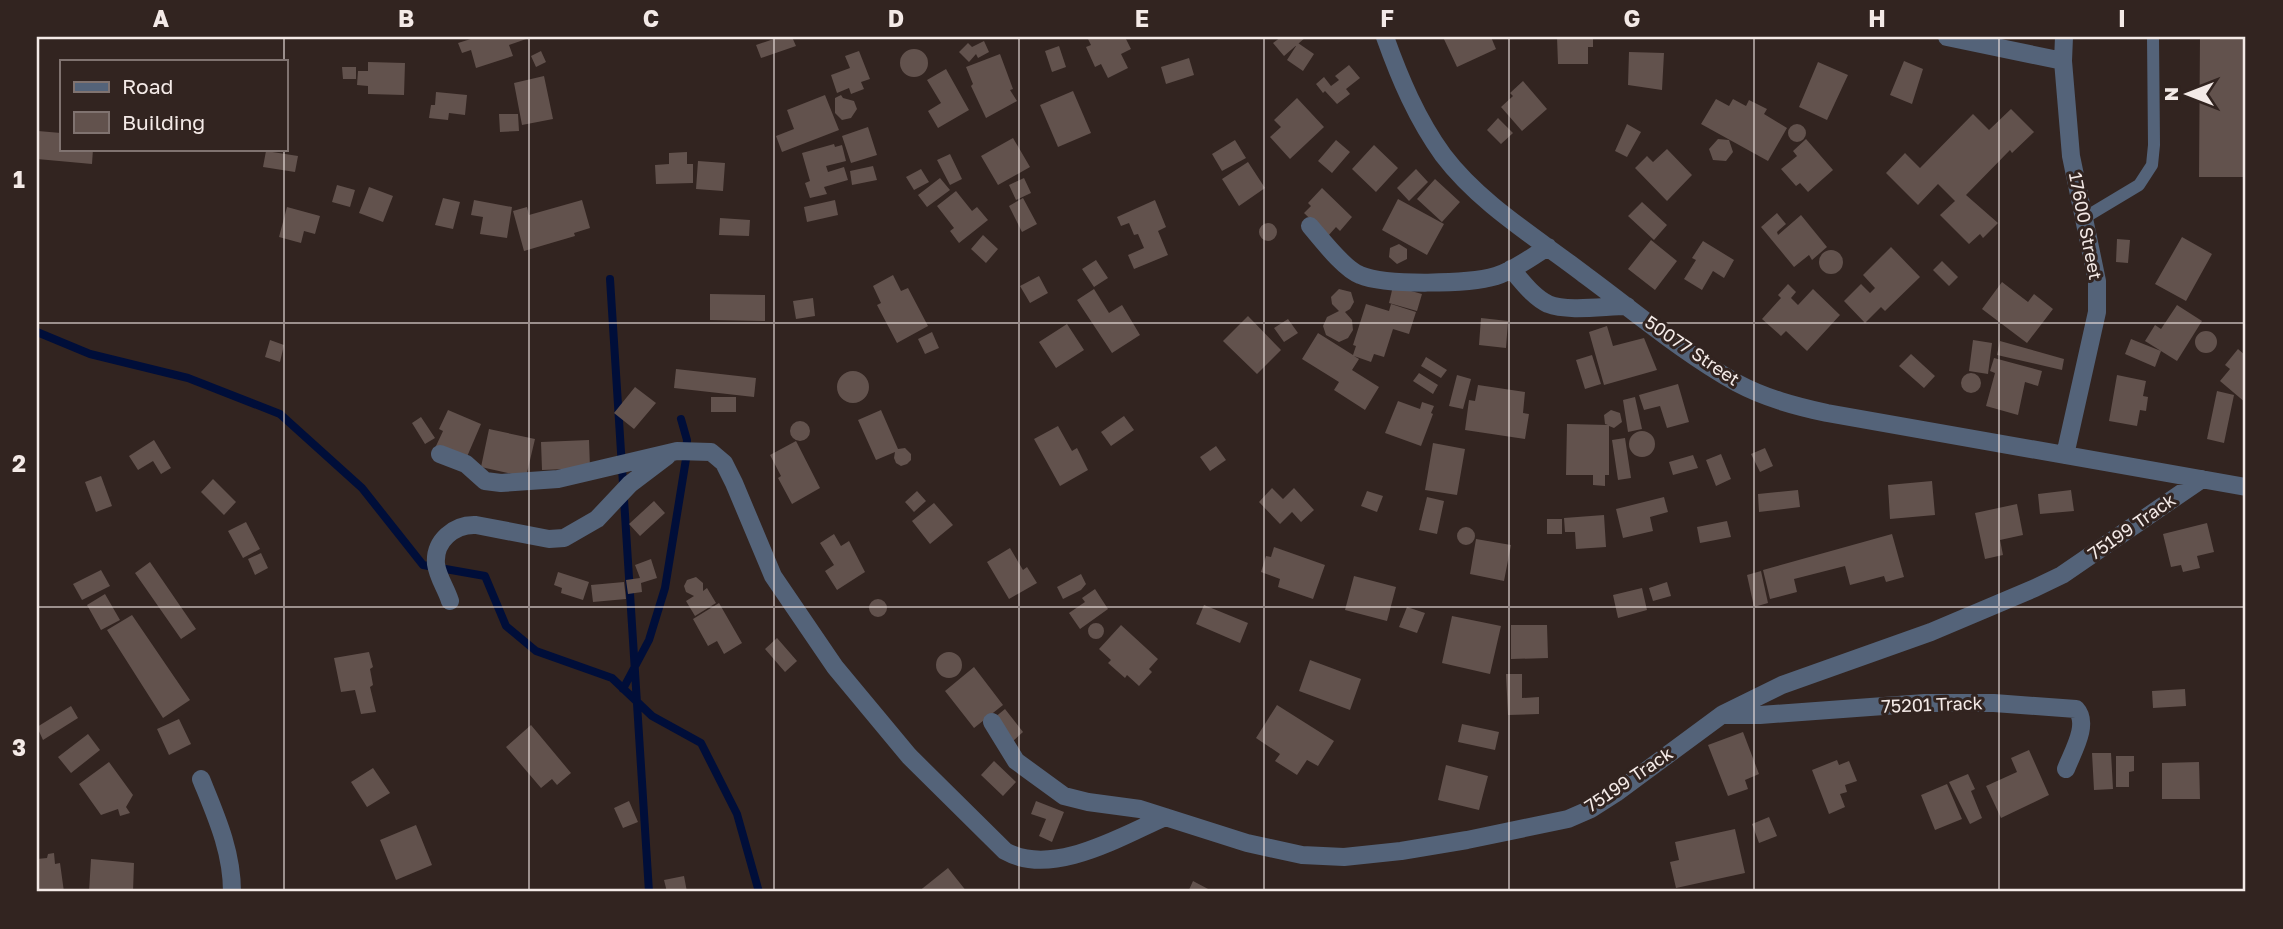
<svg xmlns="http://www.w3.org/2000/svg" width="2283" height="929" font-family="'Golos Text',sans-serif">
<rect width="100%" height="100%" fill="#322420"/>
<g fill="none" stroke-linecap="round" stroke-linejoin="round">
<!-- stream -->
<path stroke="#000e39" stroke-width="8" d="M610,279L649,892
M37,332L90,354L188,378L280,414L362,488L423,565L485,576L506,626L536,651L612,678L652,716L701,743L737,814L759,892
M623,689L649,640L665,588L686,459L687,440L681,419"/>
</g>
<!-- building -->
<path fill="#62524d" d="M477,37H532L509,45L513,56L476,68L471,50L462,53L458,43Z
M780,37H792L796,46L761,58L756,45Z
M1087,37H1125L1131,49L1121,54L1128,68L1108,78L1101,64L1095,67L1086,47L1091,45Z
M1281,37H1306L1284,56L1273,43Z
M1443,37H1491L1496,49L1457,67Z
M1557,37H1593V47H1588V64H1558Z
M2200,37H2244L2243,177H2199Z
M984,41L989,52L978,58L976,54L969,62L959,52L968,43L972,47Z
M1298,43L1314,54L1303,71L1287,60Z
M1059,46L1066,67L1052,72L1045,51Z
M900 63a14 14 0 1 1 28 0a14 14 0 1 1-28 0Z
M541,51L546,62L536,67L531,56Z
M859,51L870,79L861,82L864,89L851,94L849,88L837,93L831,75L850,68L845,56Z
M1629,52L1664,53L1662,90L1628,85Z
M1000,54L1013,89L1010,90L1017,101L986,118L971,86L973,84L966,67Z
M1189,58L1194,75L1166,84L1161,67Z
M1904,61L1923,69L1912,104L1890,95Z
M368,62L405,63L404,95L368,94V86L357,85L358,71H368Z
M1818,62L1848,75L1827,120L1799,107Z
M1349,65L1360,78L1346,89L1350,94L1337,104L1325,91L1323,93L1316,84L1324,77L1331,86L1339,80L1335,76Z
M342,67H356V79H343Z
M946,69L969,110L938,128L928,111L941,103L927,80Z
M544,76L553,119L522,125L514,83Z
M1523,81L1547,109L1522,131L1501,107L1513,96L1510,93Z
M1073,91L1091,133L1058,147L1040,105Z
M436,92L467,95L465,115L449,113L448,120L429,118L431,105H435Z
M825,95L839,130L782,152L776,136L794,129L787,110Z
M841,95L843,98L854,101L857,109L851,118L842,120L835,113V98Z
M1297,98L1324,127L1290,159L1270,137L1281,127L1274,120Z
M1716,99L1729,106L1733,99L1746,106L1749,100L1767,109L1764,114L1787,128L1768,161L1701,124Z
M2011,109L2034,132L2012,153L2010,150L1966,195L1998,223L1983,238L1980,234L1969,244L1940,215L1955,201L1938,184L1918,205L1886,173L1905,153L1920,168L1973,114L1989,130Z
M499,114H518L519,131L500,132Z
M1498,118L1513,133L1501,144L1487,130Z
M1627,124L1641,132L1627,157L1615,151Z
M1788 133a9 9 0 1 1 18 0a9 9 0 1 1-18 0Z
M868,127L877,155L851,163L842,136Z
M38,131L61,133V149H93L92,164L37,159Z
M1013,138L1030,167L998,185L981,156Z
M1718,139L1729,140L1733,152L1726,161L1713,160L1709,149Z
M1806,139L1833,170L1808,192L1800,183L1796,186L1781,169L1797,156L1793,151Z
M1235,140L1246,158L1222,171L1212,154Z
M1336,140L1350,152L1332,173L1318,161Z
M834,144L835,147L842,145L846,161L826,166L828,172L844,167L848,180L824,187L827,194L810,198L805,183L810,181L802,153Z
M1374,145L1398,168L1376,192L1352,169Z
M1667,149L1692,175L1667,201L1635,168L1647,156L1653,162Z
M266,151L298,156L295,172L263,167Z
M687,152V164H693V183L656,184L655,165L669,164V153Z
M950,154L962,179L950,185L937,160Z
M698,161L725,163L723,191L696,189Z
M1248,162L1265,188L1239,206L1222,179Z
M873,166L877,180L852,185L850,171Z
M921,169L929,182L914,190L906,177Z
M1416,169L1428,182L1409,201L1397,188Z
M940,178L950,190L927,207L918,195Z
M1024,178L1031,193L1016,200L1009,185Z
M1435,179L1460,202L1442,222L1417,199Z
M337,185L355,190L350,207L332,202Z
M369,187L393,196L383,222L359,213Z
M1322,188L1352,217L1340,231L1336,227L1328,236L1304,213L1311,206L1308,203Z
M956,191L972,211L977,207L988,220L959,243L950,231L954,228L937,206Z
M443,198L460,202L453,229L435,225Z
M1023,198L1037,224L1022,232L1009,206Z
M1398,199L1444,224L1427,255L1382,230Z
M474,200L512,207L507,238L480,234L483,217L471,215Z
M582,200L590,228L574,233L575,236L524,251L513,211L527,207L529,215Z
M835,200L838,215L807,222L804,207Z
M1155,200L1166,227L1158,231L1168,255L1134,269L1128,255L1144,248L1138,234L1134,235L1129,223L1121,226L1117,217Z
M1642,202L1667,225L1654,240L1628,216Z
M287,207L320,216L315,234L304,231L301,243L279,237Z
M1777,213L1786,224L1777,232L1778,235L1801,215L1827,247L1812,260L1809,255L1794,267L1761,227Z
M720,218L750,220L749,236L719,235Z
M1259 232a9 9 0 1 1 18 0a9 9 0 1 1-18 0Z
M983,235L998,249L986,263L971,249Z
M2182,237L2212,254L2186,301L2155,284Z
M2117,239L2130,240L2128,263L2116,262Z
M1651,240L1677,261L1655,290L1628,269Z
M1703,241L1734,260L1724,278L1713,271L1702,290L1684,279L1696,260L1692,258Z
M1399,244L1407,249V259L1397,264L1389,257L1390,248Z
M1891,247L1920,277L1885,311L1881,307L1865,323L1844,301L1861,284L1870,293L1875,288L1863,275Z
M1819 262a12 12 0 1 1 24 0a12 12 0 1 1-24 0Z
M1096,260L1108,278L1094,287L1082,269Z
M1942,261L1958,277L1949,286L1933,270Z
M893,275L901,291L908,288L928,326L897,343L877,305L881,303L873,286Z
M1039,276L1048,293L1030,303L1020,286Z
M2002,282L2028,302L2034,294L2053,309L2027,343L1982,309Z
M1788,284L1796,292L1791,298L1798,305L1813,289L1840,315L1807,351L1786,331L1781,336L1762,319L1781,298L1778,295Z
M1393,286L1422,294L1417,311L1389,303Z
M1094,289L1109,313L1122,305L1140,335L1112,353L1077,300Z
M1339,289L1351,292L1354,302L1350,309L1345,312L1352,320L1353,330L1348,338L1339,342L1326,335L1323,326L1327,317L1339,311L1332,304L1331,297Z
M710,294L765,295V321L710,320Z
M813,298L815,316L796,319L793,301Z
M1366,304L1389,311L1391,304L1416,312L1409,334L1393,329L1384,357L1374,354L1371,362L1354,356L1359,359L1352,370L1379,387L1365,410L1334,390L1339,382L1302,359L1318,333L1353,355L1356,346L1353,345Z
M2177,305L2202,321L2177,361L2161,351L2155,367L2125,354L2131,339L2161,351L2145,341L2155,325L2161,329Z
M1248,316L1281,350L1257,374L1223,341Z
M1481,318L1508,321L1506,348L1479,345Z
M1288,319L1298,333L1284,342L1274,328Z
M1067,324L1084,350L1056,368L1039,342Z
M1607,326L1613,346L1644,338L1657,370L1604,385L1589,332Z
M2195 342a11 11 0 1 1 22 0a11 11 0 1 1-22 0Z
M932,332L939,348L925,354L918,339Z
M270,340L284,345L280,362L265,357Z
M1973,340L1992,343L1988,374L1969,371Z
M2000,341L2064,359L2062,370L1997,355Z
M2238,349L2246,356V403L2220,381L2230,369L2225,365Z
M1911,354L1935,376L1924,388L1899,366Z
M1592,355L1601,384L1585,389L1576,360Z
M1426,357L1447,370L1441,378L1421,366Z
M1994,358L2042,371L2038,386L2025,382L2018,415L1986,406L1995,373L1990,371Z
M676,369L756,378L754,397L674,388Z
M837 387a16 16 0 1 1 32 0a16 16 0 1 1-32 0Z
M1961 383a10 10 0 1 1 20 0a10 10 0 1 1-20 0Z
M1419,373L1438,385L1433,394L1413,381Z
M1457,375L1471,379L1463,409L1449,406Z
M2117,375L2146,381L2143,396L2148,397L2146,411L2140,410L2137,426L2109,421Z
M1678,384L1689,422L1667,428L1660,406L1644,410L1639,395Z
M1478,385L1525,392L1523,413L1529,414L1525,439L1465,430L1469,400L1475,401Z
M635,387L656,403L634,429L614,413Z
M2217,391L2234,395L2224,443L2207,439Z
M711,397H736V412H711Z
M1635,397L1642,429L1628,432L1623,400Z
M1398,401L1420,409L1422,402L1434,406L1431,413L1433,414L1421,446L1385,433Z
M448,410L481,424L466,459L436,446L443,431L439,429Z
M881,410L898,449L905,448L911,454V460L907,464L901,466L896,463L894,458L895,452L876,460L858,420Z
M1611,410L1620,413L1622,422L1614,428L1609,426V475H1605V486L1593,485V475H1566L1567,424L1608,425L1605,424L1604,415Z
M1124,416L1134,430L1111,446L1101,432Z
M421,417L435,438L425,444L412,423Z
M790 431a10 10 0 1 1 20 0a10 10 0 1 1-20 0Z
M1058,426L1072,451L1077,448L1088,470L1060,486L1034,439Z
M489,429L535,439L526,477L481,467Z
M1629 444a13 13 0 1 1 26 0a13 13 0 1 1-26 0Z
M1625,438L1631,478L1618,480L1612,440Z
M154,440L171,468L161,474L153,461L138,470L129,456Z
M589,440L590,468L542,470L541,442Z
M796,441L820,488L792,504L778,478L781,476L770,455Z
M1433,443L1465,449L1457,495L1425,490Z
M1216,446L1226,460L1210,471L1200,457Z
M1765,448L1773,466L1760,472L1751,454Z
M1721,454L1731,479L1716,486L1706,460Z
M1693,455L1698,468L1673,475L1669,462Z
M101,476L112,506L96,512L85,482Z
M213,479L236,502L224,515L201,492Z
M1932,481L1935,515L1890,519L1888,485Z
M1272,488L1283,499L1294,488L1314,510L1301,522L1292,512L1280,524L1259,502Z
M1798,490L1800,507L1759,512L1758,494Z
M2071,490L2074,511L2040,514L2038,494Z
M917,491L926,501L914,512L905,502Z
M1367,491L1383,496L1377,512L1361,506Z
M1427,497L1444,501L1437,534L1419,530Z
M1664,497L1668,512L1650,517L1653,531L1623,538L1616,509Z
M654,501L665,513L640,536L629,524Z
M934,503L953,525L930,544L912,521Z
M2017,504L2023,535L2000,540L2003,555L1985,559L1975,513Z
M1604,515L1606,547L1576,549L1575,532H1565L1564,518Z
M1547,519H1562V534H1547Z
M1727,521L1731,537L1700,543L1697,527Z
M246,522L260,549L243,558L228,531Z
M2207,523L2214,552L2197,556L2200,568L2183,572L2181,565L2171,567L2163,534Z
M1457 536a9 9 0 1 1 18 0a9 9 0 1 1-18 0Z
M834,534L841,546L849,541L865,572L837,590L825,571L834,565L820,543Z
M1892,534L1904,577L1886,582L1884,576L1850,585L1845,566L1794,579L1797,592L1770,599L1763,570Z
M1476,539L1511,545L1504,581L1470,574Z
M1274,547L1325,565L1313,599L1278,587L1280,579L1261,572L1266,556L1271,557Z
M1010,548L1023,570L1027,567L1037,583L1009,599L987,562Z
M261,553L268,568L255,575L248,559Z
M651,559L657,578L641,583L642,592L628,594L626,580L640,578L635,565Z
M150,562L196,629L181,639L135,573Z
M101,570L110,586L82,600L73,584Z
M1761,571L1768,603L1754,607L1747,575Z
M558,572L589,582L583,600L561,593L562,588L554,585Z
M1081,574L1086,584L1081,590L1063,599L1057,587Z
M1354,576L1396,587L1387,621L1345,610Z
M696,577L703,583V591L707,588L716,603L695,616L686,601L694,596L686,592L684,586L687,580Z
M624,582L626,599L593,602L591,585Z
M1667,582L1671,596L1653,601L1649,588Z
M1642,588L1647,610L1618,618L1613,595Z
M1095,589L1108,609L1080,629L1069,613L1085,602L1082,598Z
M105,594L120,620L101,630L87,605Z
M869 608a9 9 0 1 1 18 0a9 9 0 1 1-18 0Z
M719,603L742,643L724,654L717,641L708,646L693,619Z
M1204,605L1248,623L1240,643L1196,624Z
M1407,607L1425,613L1417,633L1399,627Z
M132,615L190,700L163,718L107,630Z
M1452,616L1501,626L1490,674L1442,663Z
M1088 631a8 8 0 1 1 16 0a8 8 0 1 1-16 0Z
M1121,625L1158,659L1149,669L1152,672L1139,686L1127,675L1125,678L1108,663L1111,660L1099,649Z
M1511,625H1547L1548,658L1511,659Z
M777,638L797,661L785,672L765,649Z
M369,652L373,667L370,669L373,685L370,687L376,712L361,714L355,690L341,692L334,658Z
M936 665a13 13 0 1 1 26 0a13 13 0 1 1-26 0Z
M1310,660L1361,679L1350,710L1299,691Z
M974,667L1003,705L974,728L945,691Z
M1506,674H1522V698L1539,697V714L1508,715Z
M2185,689L2186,706L2153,708L2152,691Z
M1277,705L1334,741L1318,766L1307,760L1297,775L1275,761L1280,754L1256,738Z
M71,706L78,718L43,740L37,727Z
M1005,709L1023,732L1012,742L994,718Z
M179,719L191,744L169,755L157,729Z
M1462,724L1499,732L1495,750L1458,742Z
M531,725L571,773L557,785L552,779L541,788L506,747Z
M1743,732L1759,774L1745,780L1748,789L1728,796L1708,745Z
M88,734L100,750L71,773L58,757Z
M2029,750L2049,795L2001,818L1986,786L2017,772L2011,758Z
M2092,753H2111L2113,789L2094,790Z
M2116,756H2134V771L2129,772V787H2116Z
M1837,760L1839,765L1849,761L1857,781L1845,785L1847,792L1840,794L1845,807L1829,814L1812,770Z
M994,761L1016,782L1003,796L981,775Z
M109,762L133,795L126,807L130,813L120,816L118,809L101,815L79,784Z
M2199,762L2200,799H2162V763Z
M1446,765L1488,776L1479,810L1438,800Z
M373,768L390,793L367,807L351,782Z
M1968,774L1975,789L1971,791L1982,818L1970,824L1949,782Z
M1947,784L1962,819L1935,830L1921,795Z
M629,801L638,822L623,828L614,808Z
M1036,801L1064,812L1052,842L1039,836L1046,819L1031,814Z
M1769,817L1777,836L1759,843L1752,824Z
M416,825L432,865L396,880L380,840Z
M1735,829L1745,873L1676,888L1670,862L1679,860L1675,842Z
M54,853L55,864L60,863L64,892H37V859L47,858L48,854Z
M91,859L134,863L133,892H89Z
M948,868L967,892H918Z
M684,876L687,892H667L664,880Z
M1193,881L1210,890L1209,892H1188Z"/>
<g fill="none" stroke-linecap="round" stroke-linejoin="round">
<!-- lane -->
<path stroke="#546379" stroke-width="12" d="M2084,218L2139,185L2152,165L2154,145L2153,37"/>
<!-- street -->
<path stroke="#546379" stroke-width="18" d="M1385,37C1400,79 1417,119 1443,155C1480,204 1537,238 1585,275C1634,311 1683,353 1737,383C1765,398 1795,406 1827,413L2246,487
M1947,37L2063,61
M2064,37L2063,61L2071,156L2097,281V312L2065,455
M1310,226C1322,240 1344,269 1360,275C1386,286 1469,284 1496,276C1515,270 1531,257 1548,247
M1511,269C1522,281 1533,297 1548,304C1568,312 1605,306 1627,306
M440,454L466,464L485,481L501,483L558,479L677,451L711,452L724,463L734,483L773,576L835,667L909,756L1005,851C1052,878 1122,836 1165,817
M450,601C446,588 438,578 436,564C434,541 454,524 476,525L549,539L564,538L597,519L630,484L667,456
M1727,715H1760L1925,703H1994L2076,709C2090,724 2072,753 2066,769
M992,722L1016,761L1064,796L1088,802L1140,809L1247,843L1302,855L1344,857L1401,851L1467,840L1568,819L1591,809L1616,793L1723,714L1782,685L1931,632L2035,588L2062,575L2202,479
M201,779C216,816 232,851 232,892"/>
</g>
<!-- grid -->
<path fill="none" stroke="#f4eae7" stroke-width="2" stroke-opacity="0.55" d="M284,37V61M529,37V892M774,37V892M1019,37V892M1264,37V892M1509,37V892M1754,37V892M1999,37V892M284,149V892M37,323H2246M37,607H2246"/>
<g text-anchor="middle" stroke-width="6" stroke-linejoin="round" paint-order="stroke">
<!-- street labels -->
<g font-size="18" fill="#f4eae7" stroke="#322420">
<text transform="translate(2085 226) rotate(79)" y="6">17600 Street</text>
<text transform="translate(1692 351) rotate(34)" y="6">50077 Street</text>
<text transform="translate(2132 527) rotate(-35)" y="6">75199 Track</text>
<text transform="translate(1932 705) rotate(-2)" y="6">75201 Track</text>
<text transform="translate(1629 780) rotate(-34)" y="6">75199 Track</text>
</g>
</g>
<!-- border -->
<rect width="2283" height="929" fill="none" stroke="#322420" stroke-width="77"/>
<!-- legend -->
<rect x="60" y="60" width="228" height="91" fill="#322420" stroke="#807370" stroke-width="2"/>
<rect x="74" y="82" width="35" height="10" fill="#546379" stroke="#807370" stroke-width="2"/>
<text x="122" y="94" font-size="21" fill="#f4eae7">Road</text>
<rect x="74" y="112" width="35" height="21" fill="#62524d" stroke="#807370" stroke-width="2"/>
<text x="122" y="130" font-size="21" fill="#f4eae7">Building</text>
<!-- north arrow -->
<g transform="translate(2188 94) rotate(270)" stroke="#322420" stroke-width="5" paint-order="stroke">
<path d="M0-5L12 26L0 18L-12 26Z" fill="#f4eae7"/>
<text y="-10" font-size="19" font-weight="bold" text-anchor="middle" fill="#f4eae7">N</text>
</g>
<rect x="38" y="38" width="2206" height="852" fill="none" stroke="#f4eae7" stroke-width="2.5"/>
<g font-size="23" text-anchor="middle" font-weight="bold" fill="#f4eae7">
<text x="161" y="27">A</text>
<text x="406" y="27">B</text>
<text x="651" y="27">C</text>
<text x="896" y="27">D</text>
<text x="1142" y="27">E</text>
<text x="1387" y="27">F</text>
<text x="1632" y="27">G</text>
<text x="1877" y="27">H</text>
<text x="2122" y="27">I</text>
<text x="19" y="188">1</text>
<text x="19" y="472">2</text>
<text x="19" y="756">3</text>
</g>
</svg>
